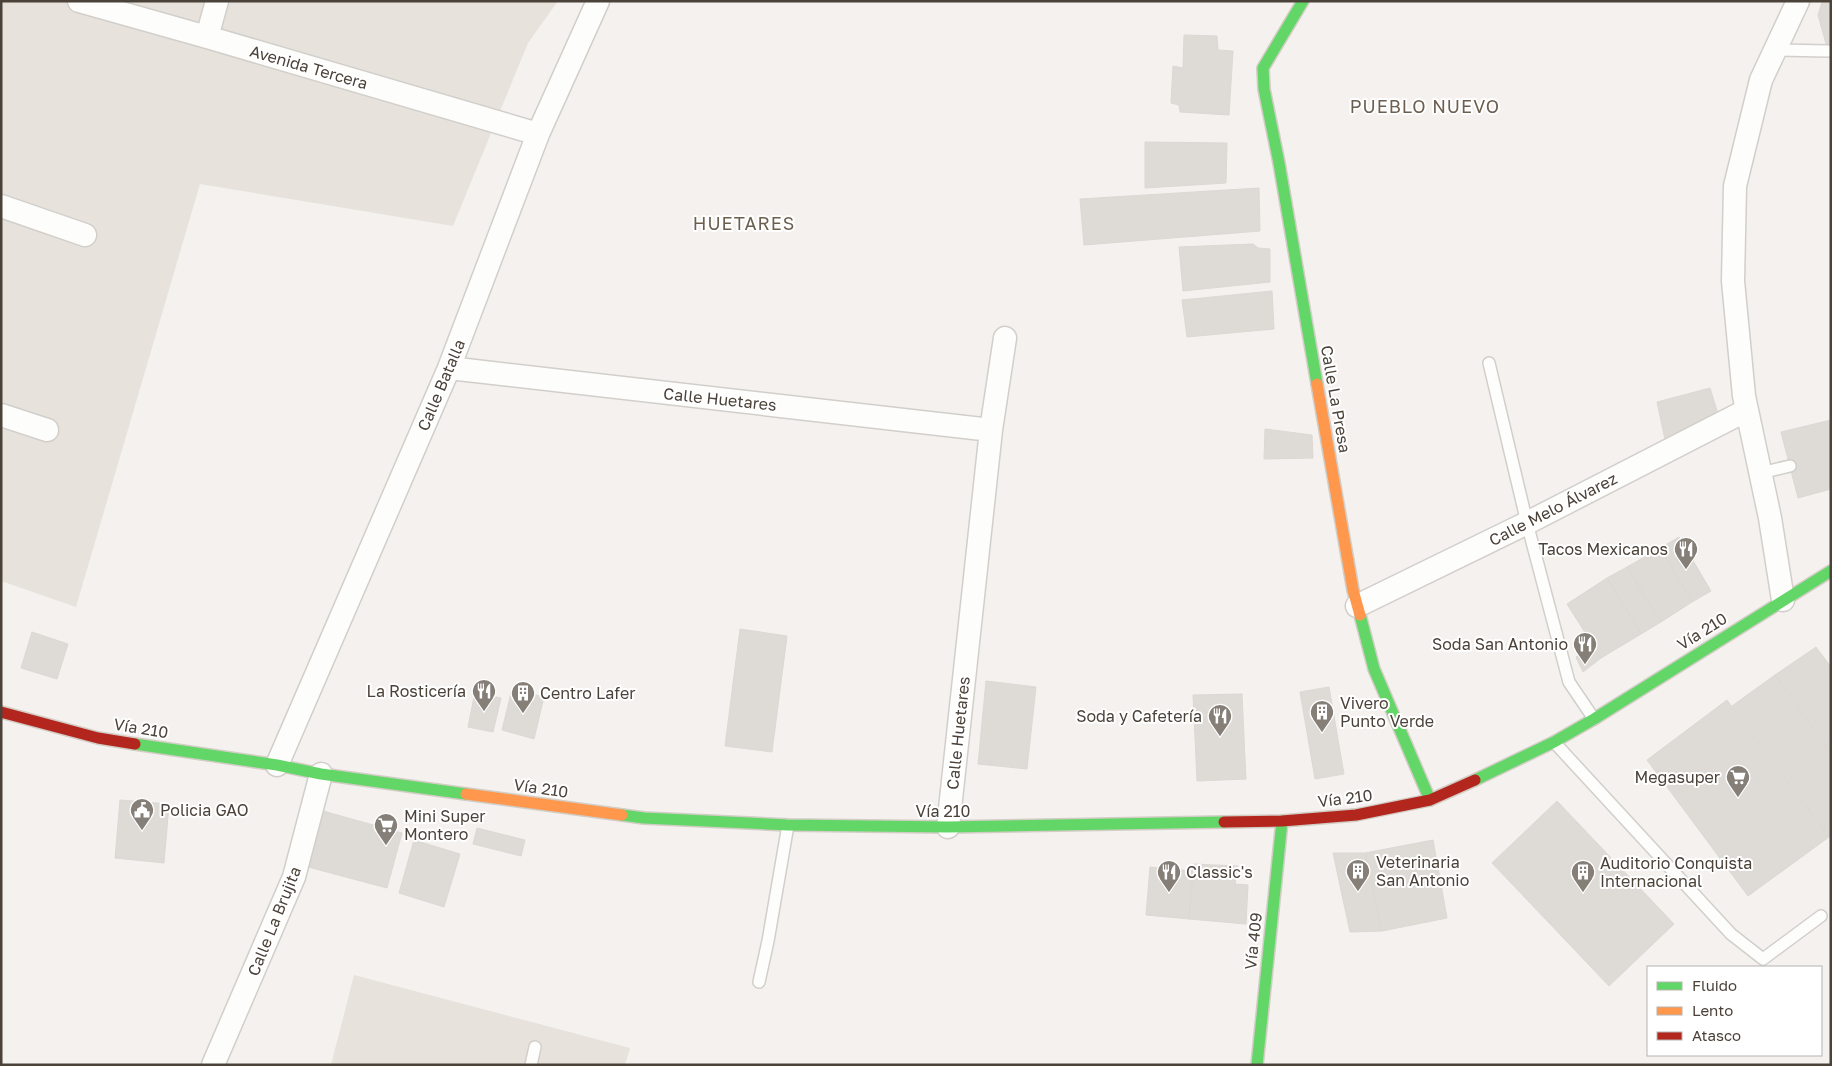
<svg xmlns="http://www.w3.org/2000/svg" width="1832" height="1066" font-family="'Golos Text',sans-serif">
<rect width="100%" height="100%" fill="#f4f1ee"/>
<!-- residential -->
<path fill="#e7e2dc" d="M1,1H558L528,43L453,226L200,184L76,607L1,581Z
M354,975L630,1048L625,1065H331Z"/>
<!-- building -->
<path fill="#dedad6" stroke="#dcd8d4" d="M1831,1V62L1818,15L1822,2Z
M1184,35L1217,36L1218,50L1233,51L1229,115L1180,112L1179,105L1171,103L1173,66L1183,68Z
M1145,142L1227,143L1226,183L1145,188Z
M1259,188L1260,231L1084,245L1080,199Z
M1253,244L1258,248L1270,249V282L1183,291L1179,247Z
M1272,291L1274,329L1187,337L1182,300Z
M1710,388L1719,417L1666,444L1657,402Z
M1831,420V489L1798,498L1781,432Z
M1265,429L1312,435L1313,458L1264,459Z
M1679,537L1711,591L1692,602L1660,548Z
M1660,548L1692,602L1661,622L1627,567Z
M1627,567L1661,622L1641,634L1607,578Z
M1607,578L1641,634L1601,658L1567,604Z
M740,629L787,636L772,752L725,746Z
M32,632L68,644L57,679L21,668Z
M1593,646L1601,658L1583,672L1576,657Z
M1816,647L1831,667V753L1775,675Z
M1775,675L1831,753V836L1829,837L1732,706Z
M986,681L1036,687L1027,769L978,764Z
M1329,687L1344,774L1315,779L1300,692Z
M512,689L544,697L534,739L502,730Z
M475,692L501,698L493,732L468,727Z
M1242,694L1246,779L1197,781L1193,695Z
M1727,700L1829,837L1748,896L1647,760Z
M120,800L169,804L164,863L115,858Z
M1557,801L1674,924L1609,986L1492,863Z
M323,811L402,833L387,888L308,867Z
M477,828L525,840L521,856L473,844Z
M414,840L460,854L444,907L399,893Z
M1433,840L1447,918L1382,931L1365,853Z
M1333,853H1365L1382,931L1350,932Z
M1193,864L1238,866L1235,884L1248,885L1246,924L1189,919Z
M1150,867L1193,871L1189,919L1146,915Z"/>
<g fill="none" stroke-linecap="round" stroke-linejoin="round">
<!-- lane casing -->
<g stroke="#d2cfcb" stroke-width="14">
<path id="lane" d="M1775,50L1828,51
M1489,363L1527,523L1569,682L1594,719
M1760,473L1790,466
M1554,742L1731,934L1763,959L1821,916
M759,982L768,941L788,825
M531,1065L535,1047"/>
</g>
<!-- street casing -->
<g stroke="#d2cfcb" stroke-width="25">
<path id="street" d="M79,1L207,37L538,134
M207,37L217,1
M1,206L85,235
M449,368L991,430
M1,415L47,430
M1783,600L1770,518L1744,396L1733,281L1735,186L1761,80L1798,1
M1357,606L1527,523L1747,410
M277,765L449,368L538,134L598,1
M948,827L991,430L1005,338
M213,1065L294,877L321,774"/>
</g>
<!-- fast casing -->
<g stroke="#d2cdc5" stroke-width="14">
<path id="fast" d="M1303,1L1263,68L1264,89L1279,163L1317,384
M1360,615L1374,669L1430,800
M135,744L277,765L321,774L466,794
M1475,780L1554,742L1594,719L1831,571
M622,815L644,818L788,825L948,827L1224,822
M1257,1065L1282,821"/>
</g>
<!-- slow casing -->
<g stroke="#d2cdc5" stroke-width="14">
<path id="slow" d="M1317,384L1353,590L1360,615
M466,794L622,815"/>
</g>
<!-- jam casing -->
<g stroke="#d2cdc5" stroke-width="14">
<path id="jam" d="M1,712L98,738L135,744
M1224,822L1282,821L1356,815L1430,800L1475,780"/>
</g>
<!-- lane -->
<use href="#lane" stroke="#fdfdfc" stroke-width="11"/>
<!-- street -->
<use href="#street" stroke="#fdfdfc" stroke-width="22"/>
<!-- fast -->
<use href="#fast" stroke="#63d668" stroke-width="11"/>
<!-- slow -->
<use href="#slow" stroke="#ff974d" stroke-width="11"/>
<!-- jam -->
<use href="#jam" stroke="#b3261e" stroke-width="11"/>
</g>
<!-- icons -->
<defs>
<g id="restaurant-pin" transform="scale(1.25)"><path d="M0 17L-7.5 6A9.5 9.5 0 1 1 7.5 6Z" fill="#867f78" stroke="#fff"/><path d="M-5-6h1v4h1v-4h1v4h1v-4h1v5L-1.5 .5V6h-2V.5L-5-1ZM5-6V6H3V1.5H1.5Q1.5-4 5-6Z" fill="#fff"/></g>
<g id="building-pin" transform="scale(1.25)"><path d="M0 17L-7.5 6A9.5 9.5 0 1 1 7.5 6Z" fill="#867f78" stroke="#fff"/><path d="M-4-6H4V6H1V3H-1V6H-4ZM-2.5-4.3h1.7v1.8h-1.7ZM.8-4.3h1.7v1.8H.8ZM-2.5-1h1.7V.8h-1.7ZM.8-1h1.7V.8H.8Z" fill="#fff"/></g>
<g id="supermarket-pin" transform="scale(1.25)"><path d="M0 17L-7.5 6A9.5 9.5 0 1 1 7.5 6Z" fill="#867f78" stroke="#fff"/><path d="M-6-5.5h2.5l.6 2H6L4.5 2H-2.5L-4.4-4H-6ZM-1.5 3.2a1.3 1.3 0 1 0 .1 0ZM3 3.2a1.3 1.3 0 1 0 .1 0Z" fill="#fff"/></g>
<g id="civic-pin" transform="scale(1.25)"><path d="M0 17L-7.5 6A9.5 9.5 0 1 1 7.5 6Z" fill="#867f78" stroke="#fff"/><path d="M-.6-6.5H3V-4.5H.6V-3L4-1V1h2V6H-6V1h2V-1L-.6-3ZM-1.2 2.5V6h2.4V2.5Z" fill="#fff"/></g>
</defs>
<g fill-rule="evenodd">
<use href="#restaurant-pin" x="1686" y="549"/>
<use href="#restaurant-pin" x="1585" y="644"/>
<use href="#restaurant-pin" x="484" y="691"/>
<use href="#building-pin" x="523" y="693"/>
<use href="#building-pin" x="1322" y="712"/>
<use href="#restaurant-pin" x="1220" y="716"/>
<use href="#supermarket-pin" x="1738" y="777"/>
<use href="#civic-pin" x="142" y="810"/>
<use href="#supermarket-pin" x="386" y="825"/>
<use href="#building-pin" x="1358" y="871"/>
<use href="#restaurant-pin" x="1169" y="872"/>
<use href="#building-pin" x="1583" y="872"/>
</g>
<g text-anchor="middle" stroke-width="4" stroke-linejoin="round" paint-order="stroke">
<!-- street labels -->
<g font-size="16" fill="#4b4239" stroke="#fff">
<text transform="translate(309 67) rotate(16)" y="6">Avenida Tercera</text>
<text transform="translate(441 385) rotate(-67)" y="6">Calle Batalla</text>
<text transform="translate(720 399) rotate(6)" y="6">Calle Huetares</text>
<text transform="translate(1336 399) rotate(80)" y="6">Calle La Presa</text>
<text transform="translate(1553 509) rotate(-27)" y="6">Calle Melo Álvarez</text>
<text transform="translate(1702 631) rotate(-32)" y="6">Vía 210</text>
<text transform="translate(141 728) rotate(9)" y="6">Vía 210</text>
<text transform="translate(958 733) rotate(-84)" y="6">Calle Huetares</text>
<text transform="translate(541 788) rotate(8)" y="6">Vía 210</text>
<text transform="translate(1345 798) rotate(-7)" y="6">Vía 210</text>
<text x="943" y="817">Vía 210</text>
<text transform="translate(274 921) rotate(-68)" y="6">Calle La Brujita</text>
<text transform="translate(1253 941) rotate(-84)" y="6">Vía 409</text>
</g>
<!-- poi labels -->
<g font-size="16" fill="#4b4239" stroke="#fff" text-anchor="start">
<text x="1668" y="555" text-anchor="end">Tacos Mexicanos</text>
<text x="1568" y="650" text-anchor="end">Soda San Antonio</text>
<text x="466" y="697" text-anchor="end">La Rosticería</text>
<text x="540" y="699">Centro Lafer</text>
<text x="1340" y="709">Vivero<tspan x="1340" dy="18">Punto Verde</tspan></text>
<text x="1202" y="722" text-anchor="end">Soda y Cafetería</text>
<text x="1720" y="783" text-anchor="end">Megasuper</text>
<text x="160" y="816">Policia GAO</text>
<text x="404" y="822">Mini Super<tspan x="404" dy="18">Montero</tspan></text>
<text x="1376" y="868">Veterinaria<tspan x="1376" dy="18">San Antonio</tspan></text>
<text x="1600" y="869">Auditorio Conquista<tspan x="1600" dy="18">Internacional</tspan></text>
<text x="1186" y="878">Classic's</text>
</g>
<!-- neighbourhood labels -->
<g font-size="18" letter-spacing="1" fill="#6d5f50" stroke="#fff">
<text x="1425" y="113">PUEBLO NUEVO</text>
<text x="744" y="230">HUETARES</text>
</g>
</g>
<!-- border -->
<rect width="1832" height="1066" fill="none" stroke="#4b4239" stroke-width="5"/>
<!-- legend -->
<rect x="1647" y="966" width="175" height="90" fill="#ffffff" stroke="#b7b3b0"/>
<rect x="1657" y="982" width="25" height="8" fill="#63d668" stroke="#b7b3b0"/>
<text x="1692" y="991" font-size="15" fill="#4b4239">Fluido</text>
<rect x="1657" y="1007" width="25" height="8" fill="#ff974d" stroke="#b7b3b0"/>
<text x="1692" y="1016" font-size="15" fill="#4b4239">Lento</text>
<rect x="1657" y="1032" width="25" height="8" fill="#b3261e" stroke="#b7b3b0"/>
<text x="1692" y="1041" font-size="15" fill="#4b4239">Atasco</text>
</svg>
